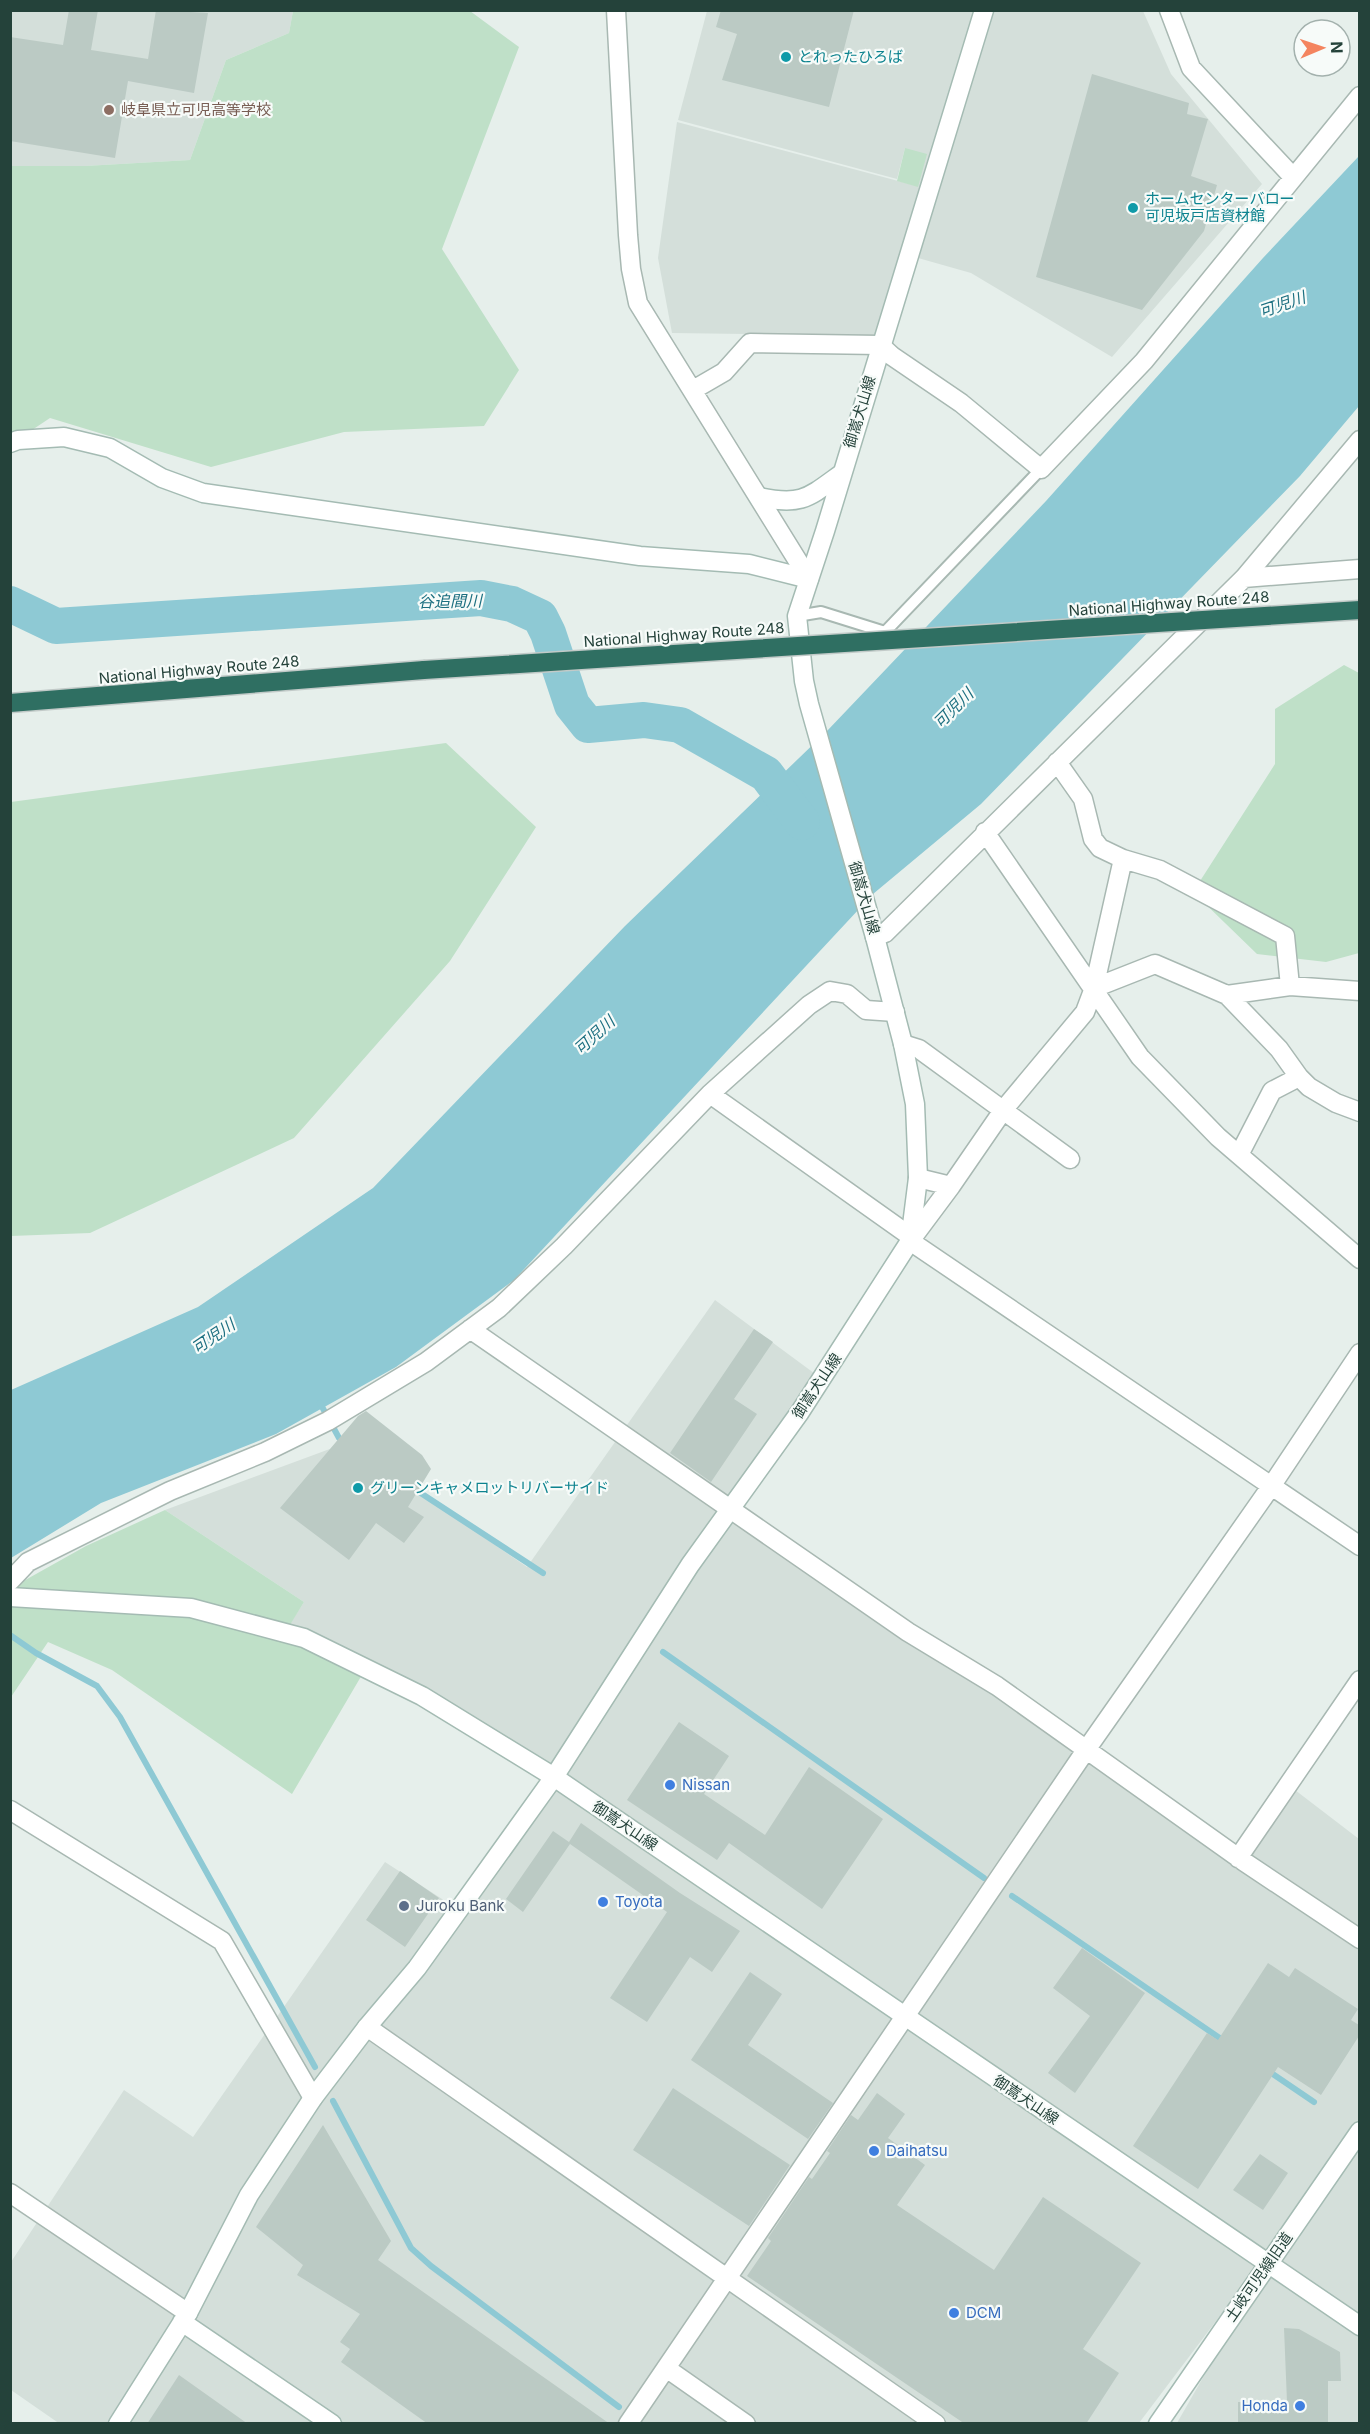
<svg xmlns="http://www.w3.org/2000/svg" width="1370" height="2434" font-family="Inter,'Noto Sans JP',sans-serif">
<rect width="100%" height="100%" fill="#e6efeb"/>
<!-- built -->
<path fill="#d4dfda" d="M10,11H293L289,33L226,60L190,160L85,166H11Z
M707,11H1143L1171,74L1262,184L1112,357L971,273L904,254L880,336L672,333L658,258L677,122L917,186L905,148L897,179L678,120Z
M715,1300L822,1379L729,1508L1243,1861L1295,1790L1359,1839V2423H1177L1268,2264L1352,2141L1139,2423L60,2424L11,2390V2262L124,2090L193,2137L385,1862L459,1910L553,1777L514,1752L284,1633L304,1602L165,1510L346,1443L527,1567Z"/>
<!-- green -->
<path fill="#bfe0c8" d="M293,11H470L519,47L442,249L519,370L484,426L344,432L211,467L50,418L11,444V166H85L190,160L226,60L289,33Z
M905,148L927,154L918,187L897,181Z
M1344,665L1359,673V953L1326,962L1257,954L1193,892L1275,764V709Z
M446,743L536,827L450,961L294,1138L90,1233L11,1236V802Z
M165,1510L304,1602L285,1633L366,1668L292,1794L112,1670L48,1642L11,1697V1588L86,1546Z"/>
<!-- water -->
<path fill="#8ec9d4" d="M1359,156V406L1300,476L981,804L873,894L514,1280L396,1367L276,1434L101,1503L11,1558V1390L198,1307L373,1188L625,926L827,731L1046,501L1263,258Z"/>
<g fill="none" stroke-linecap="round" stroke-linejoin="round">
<!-- stream -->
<path stroke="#8ec9d4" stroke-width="6" d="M320,1403L339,1438L345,1442
M413,1488L543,1573
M10,1635L36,1653L97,1686L120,1717L315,2067
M663,1652L984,1878
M1012,1896L1224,2041
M1267,2070L1314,2102
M333,2101L411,2248L431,2266L619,2407"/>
<!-- river -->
<path stroke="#8ec9d4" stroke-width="36" d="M10,604L56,626L481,598L512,604L540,617L548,633L572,705L588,725L644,720L680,725L766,774L802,822"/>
</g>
<!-- building -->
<path fill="#bbcac4" d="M69,10H98L91,50L148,59L156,10L208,13L194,93L128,81L115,158L10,141V37L63,45Z
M721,10H854L829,107L722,80L737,34L716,27Z
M1092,74L1189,103L1187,114L1208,119L1191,176L1217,185L1204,231L1142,310L1036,277Z
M754,1329L773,1342L734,1399L757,1414L711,1482L670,1453Z
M366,1411L422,1455L431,1469L408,1507L424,1517L404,1543L376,1523L349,1560L280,1508L358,1416Z
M679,1722L729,1756L704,1794L765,1835L809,1767L883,1819L822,1909L729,1843L717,1860L627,1800Z
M581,1823L680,1893L740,1931L712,1972L690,1957L647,2022L610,1998L667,1912L570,1844L523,1912L506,1899L553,1831L569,1842Z
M400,1871L439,1898L405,1947L366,1920Z
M1082,1948L1145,1993L1075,2093L1048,2073L1090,2016L1053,1988Z
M1268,1963L1289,1977L1295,1968L1358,2009L1351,2020L1359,2025V2036L1321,2095L1278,2067L1198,2189L1133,2146L1207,2033L1218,2040Z
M750,1972L782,1994L748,2045L833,2103L808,2139L691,2060Z
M673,2088L790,2165L749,2226L633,2150Z
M877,2093L905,2114L888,2138L925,2165L897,2205L994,2270L1043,2197L1141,2263L1083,2349L1119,2373L1086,2424H965L747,2276L771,2241L768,2238L809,2177L812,2179L830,2153L827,2151L851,2115L858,2120Z
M323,2125L391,2241L378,2260L610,2424H428L341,2362L350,2349L340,2342L360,2314L297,2275L303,2265L256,2227Z
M1260,2154L1288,2173L1263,2210L1233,2190Z
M1284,2328L1299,2329L1340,2352L1341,2381H1328V2424H1238V2402H1287Z
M179,2375L248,2424H147Z"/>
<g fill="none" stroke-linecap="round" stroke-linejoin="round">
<!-- lane casing -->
<g stroke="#a8b8b2" stroke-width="14">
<path id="lane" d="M797,616L821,612L885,632L1041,469"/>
</g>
<!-- street casing -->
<g stroke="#a8b8b2" stroke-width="21">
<path id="street" d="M616,10L628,235L631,269L638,303L809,579
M1169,10L1191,68L1293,177
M693,390L724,372L750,343L880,345L892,356L961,403L1041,469L1144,361L1360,96
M1244,578L1360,569
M1057,762L1083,799L1093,839L1100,848L1123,859L1160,870L1285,936L1290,986
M985,832L1140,1057L1218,1137L1360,1259
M875,937L885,933L1244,578L1360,440
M1094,988L1155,964L1227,995L1290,986L1360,991
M1227,995L1279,1049L1299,1077L1309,1087L1336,1103L1360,1112
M903,1044L919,1049L1070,1159
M710,1094L910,1236
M1239,1155L1272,1091L1299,1077
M918,1178L951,1186L1004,1109L1085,1012L1094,988L1123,859
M951,1186L910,1241L1360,1546
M470,1329L908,1632L997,1686L1243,1861L1360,1939
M10,1581L28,1562L170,1491L265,1452L328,1421L426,1362L499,1308L564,1246L710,1094L809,1005L830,991L847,994L866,1010L895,1012
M10,1810L222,1941L313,2098
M1238,1858L1360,1680
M367,2027L936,2424
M10,2193L188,2313
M666,2368L746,2424
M628,2424L1086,1750L1272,1485L1360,1353"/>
</g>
<!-- secondary casing -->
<g stroke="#a4bbb3" stroke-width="21">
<path id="secondary" d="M10,443L18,440L64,437L110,448L162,478L203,493L640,556L749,564L809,579
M759,497C801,506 808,498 841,474
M10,1597L191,1608L304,1638L422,1696L554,1777L1360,2326
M182,2322L332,2424
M118,2424L188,2313L249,2195L313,2098L367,2027L417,1968L554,1777L690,1565L800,1412L910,1241L918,1178L915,1104L903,1044L875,937L809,704L804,681L797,616L825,531L984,10
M1158,2424L1360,2131"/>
</g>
<!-- highway casing -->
<g stroke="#c2cac8" stroke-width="21">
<path id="highway" d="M10,703L424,670"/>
</g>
<!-- lane -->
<use href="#lane" stroke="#fff" stroke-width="10"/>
<!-- street -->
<use href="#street" stroke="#fff" stroke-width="18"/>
<!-- secondary -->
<use href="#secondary" stroke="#fff" stroke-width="18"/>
<!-- highway -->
<use href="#highway" stroke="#2f6f62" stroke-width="18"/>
<!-- highway-bridge casing -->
<g stroke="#c2cac8" stroke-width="21" stroke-linecap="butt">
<path id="highway-bridge" d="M424,670L1360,610"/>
</g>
<!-- highway-bridge -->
<use href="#highway-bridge" stroke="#2f6f62" stroke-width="18"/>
</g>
<!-- markers -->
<g fill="#0f9aa8" stroke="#f7fbf9" stroke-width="2">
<circle cx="786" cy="57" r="6"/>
<circle cx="1133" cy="208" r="6"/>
<circle cx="358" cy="1488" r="6"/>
</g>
<circle fill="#8d6e63" stroke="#f7fbf9" stroke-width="2" cx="109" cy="110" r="6"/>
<g fill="#3f7fe0" stroke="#f7fbf9" stroke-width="2">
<circle cx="670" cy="1785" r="6"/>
<circle cx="603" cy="1902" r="6"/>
<circle cx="874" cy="2151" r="6"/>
<circle cx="954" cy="2313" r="6"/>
<circle cx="1300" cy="2406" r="6"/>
</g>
<circle fill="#5c6f8a" stroke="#f7fbf9" stroke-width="2" cx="404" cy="1906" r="6"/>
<g text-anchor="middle" stroke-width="4.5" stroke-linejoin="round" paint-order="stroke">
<!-- culture labels -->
<g font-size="15" fill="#0d838f" stroke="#f7fbf9" text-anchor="start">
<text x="798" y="62">とれったひろば</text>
<text x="1145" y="204">ホームセンターバロー<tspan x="1145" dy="17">可児坂戸店資材館</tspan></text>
<text x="370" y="1493">グリーンキャメロットリバーサイド</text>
</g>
<!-- education labels -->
<g font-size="15" fill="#785e54" stroke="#f7fbf9" text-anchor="start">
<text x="121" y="115">岐阜県立可児高等学校</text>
</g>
<!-- street labels -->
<g font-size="15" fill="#24423a" stroke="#f7fbf9">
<text transform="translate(860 412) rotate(-73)" y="5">御嵩犬山線</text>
<text transform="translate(1169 604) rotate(-4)" y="5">National Highway Route 248</text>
<text transform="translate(684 635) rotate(-4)" y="5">National Highway Route 248</text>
<text transform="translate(199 670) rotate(-5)" y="5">National Highway Route 248</text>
<text transform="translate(864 898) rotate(74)" y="5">御嵩犬山線</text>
<text transform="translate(817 1386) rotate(-56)" y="5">御嵩犬山線</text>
<text transform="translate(625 1826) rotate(34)" y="5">御嵩犬山線</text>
<text transform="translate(1026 2100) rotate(34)" y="5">御嵩犬山線</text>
<text transform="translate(1259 2277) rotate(-55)" y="5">土岐可児線旧道</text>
</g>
<!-- shop labels -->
<g font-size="15" fill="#366cbe" stroke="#f7fbf9" text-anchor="start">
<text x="682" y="1790">Nissan</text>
<text x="615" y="1907">Toyota</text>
<text x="886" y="2156">Daihatsu</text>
<text x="966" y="2318">DCM</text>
<text x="1288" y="2411" text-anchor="end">Honda</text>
</g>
<!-- service labels -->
<g font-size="15" fill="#4e5e75" stroke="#f7fbf9" text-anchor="start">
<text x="416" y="1911">Juroku Bank</text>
</g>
<!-- water labels -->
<g font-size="16" font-style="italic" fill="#1c6f80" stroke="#f7fbf9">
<text transform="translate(1282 304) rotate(-19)" y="6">可児川</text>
<text transform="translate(450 601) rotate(-1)" y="6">谷追間川</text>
<text transform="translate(953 708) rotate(-45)" y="6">可児川</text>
<text transform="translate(594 1035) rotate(-42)" y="6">可児川</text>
<text transform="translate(213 1336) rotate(-34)" y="6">可児川</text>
</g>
</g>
<!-- border -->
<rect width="1370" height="2434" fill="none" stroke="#24423a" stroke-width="24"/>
<!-- north arrow -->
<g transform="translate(1322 48) rotate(88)"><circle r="28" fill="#f7fbf9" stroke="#a3b1ad" stroke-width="1.5"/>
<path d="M0-4.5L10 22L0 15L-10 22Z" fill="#f4845f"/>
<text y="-9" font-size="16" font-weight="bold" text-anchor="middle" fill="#24423a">N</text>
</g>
</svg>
